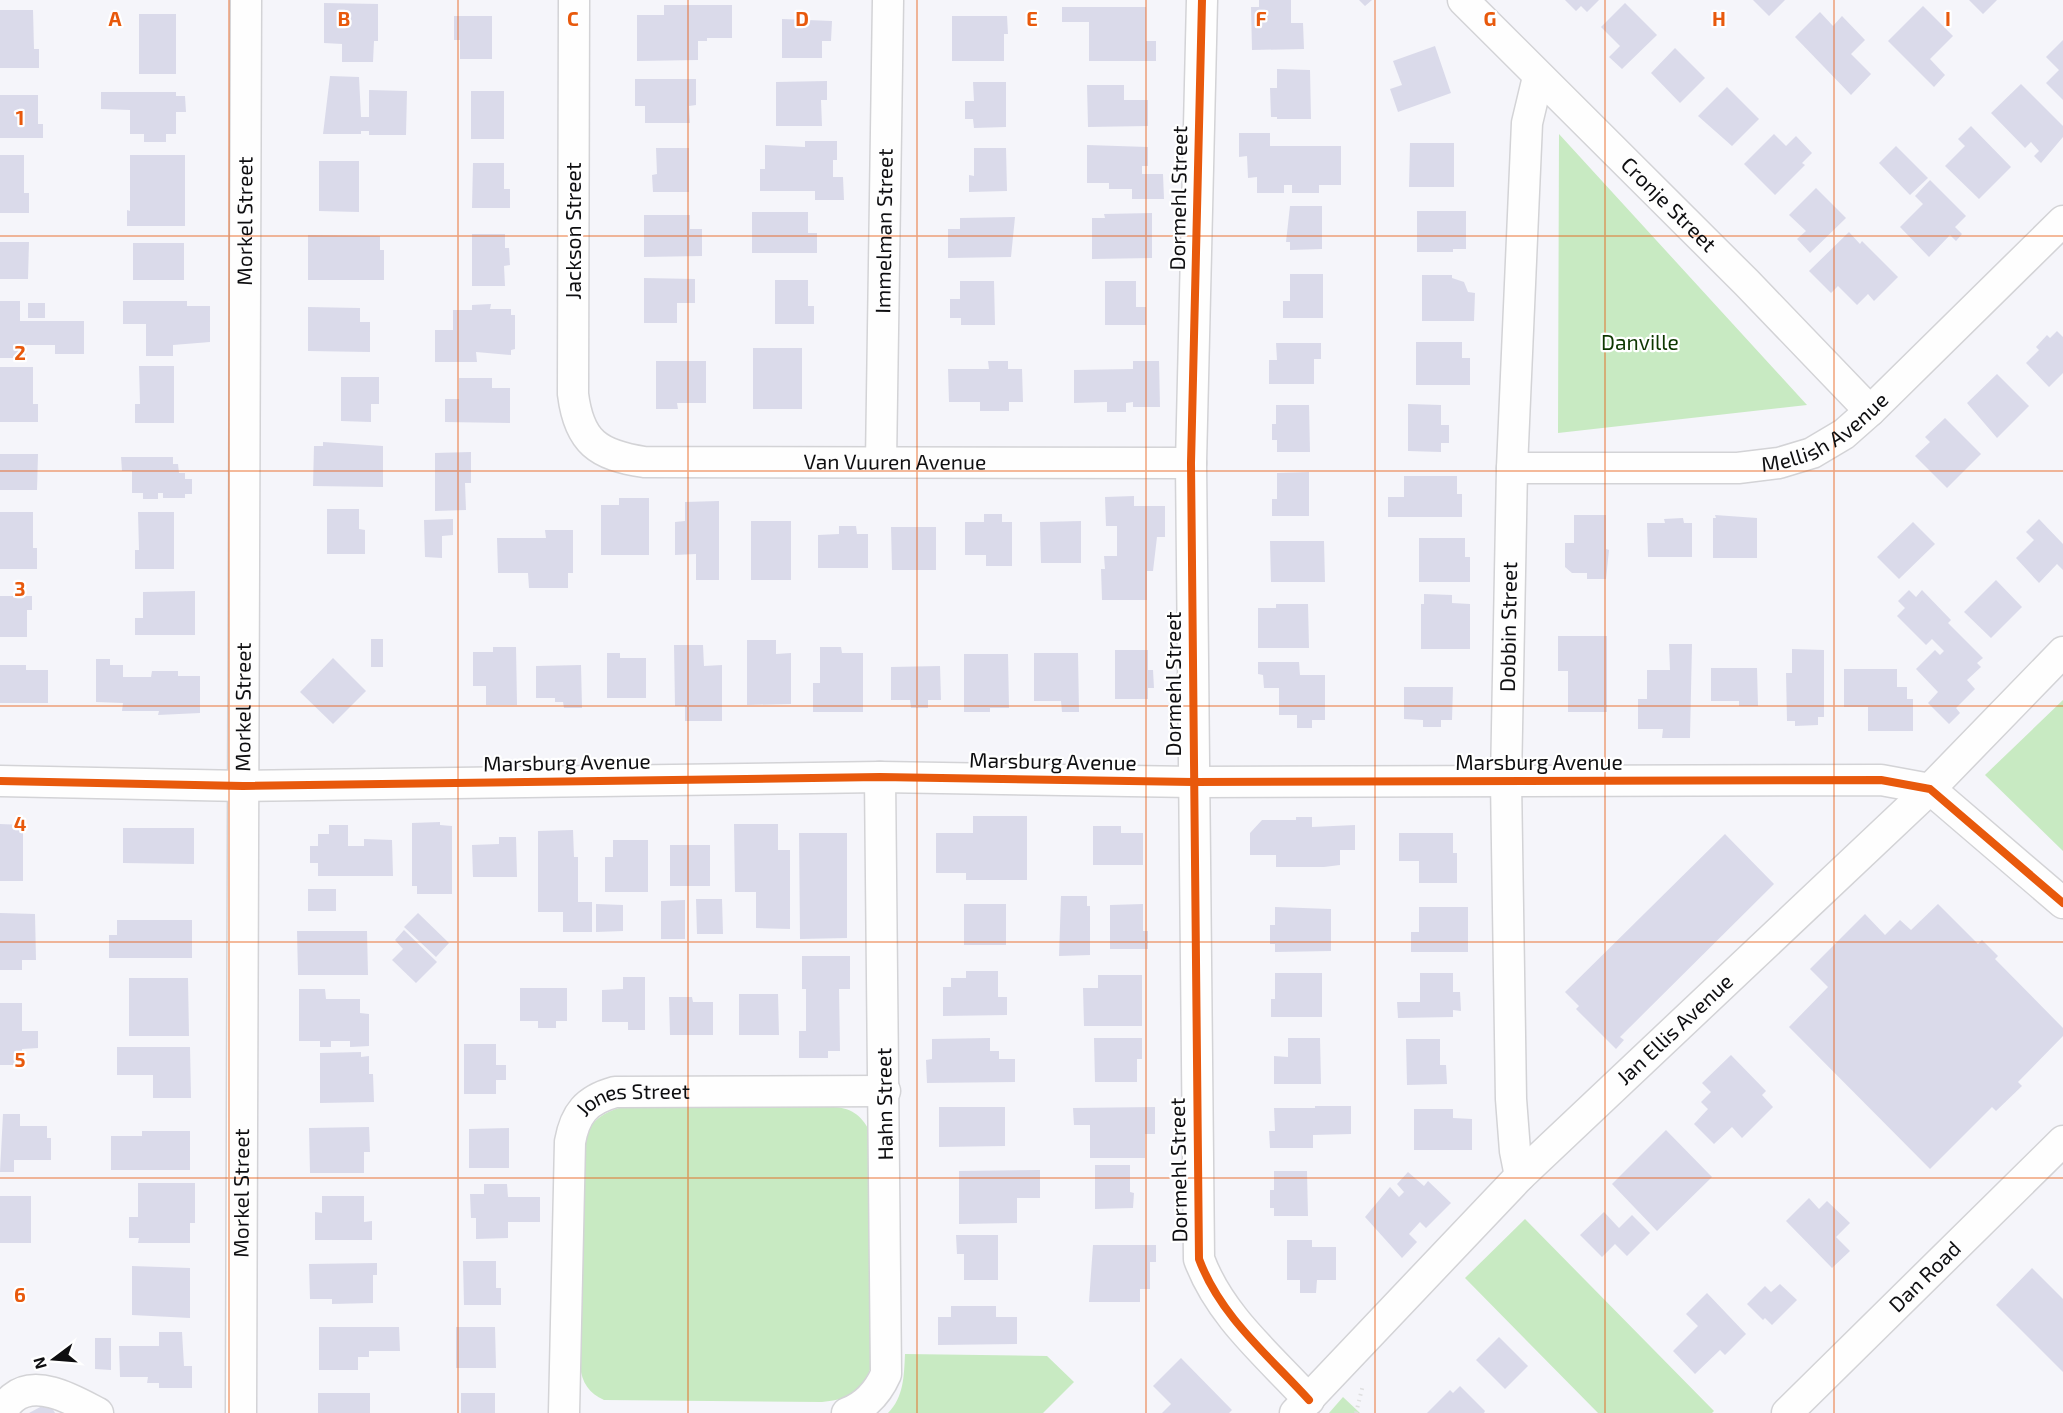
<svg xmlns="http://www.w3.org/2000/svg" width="2063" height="1413" font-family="'Exo 2',sans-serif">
<rect width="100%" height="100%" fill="#f5f5fa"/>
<!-- green -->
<path fill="#c8eac2" d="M1559,134L1807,405L1558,433Z
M2063,700V851L1985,775Z
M834,1107C853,1108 863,1117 871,1134L873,1362C861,1394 855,1398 822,1402L604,1400C589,1393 582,1383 580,1366L581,1145C590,1124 597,1115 619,1108Z
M1525,1219L1714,1411L1712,1413H1598L1465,1278Z
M905,1354L1047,1356L1074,1382L1043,1413H888C904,1397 904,1375 905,1354Z
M1343,1397L1360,1413H1329Z"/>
<!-- building -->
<path fill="#dadaea" d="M1259,0H1291V23H1303L1304,49L1252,50L1251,7H1259Z
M1359,0H1372L1365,6Z
M1565,0H1599L1587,12L1581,6L1576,11Z
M1753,0H1785L1769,16Z
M1969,0H1997L1983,14Z
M324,3L378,4V41H374L373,62H342V44L324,43Z
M1625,3L1657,35L1622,69L1609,57L1620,46L1601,27Z
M664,5H732V38H707V41H698V60L637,61V15H664Z
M1923,6L1953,36L1930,59L1945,75L1934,87L1888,41Z
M1062,7H1146V41H1156V61H1089V22H1062Z
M0,10H33L34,49H39V68H0Z
M1820,12L1833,26L1842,16L1865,40L1851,54L1871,74L1851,95L1795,37Z
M139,14H176V74H139Z
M454,16H492V59H460V40H454Z
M952,16H1007L1008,34H1004V61H952Z
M782,19L832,21L831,41H822V58H782Z
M2063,40V100L2046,83L2059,70L2046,57Z
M1435,46L1451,93L1398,112L1390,89L1402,85L1393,61Z
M1675,48L1705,78L1680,103L1651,73Z
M1277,69L1310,70L1311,119H1277V117H1271L1270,88H1277Z
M330,76L359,77L361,117H369V90L407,91L406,135H369V131H361V134H323Z
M635,79H696V105L689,106L690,123H645V106H635Z
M827,81V100H821L822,126H776V82Z
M973,82H1006V127L974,128L973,119H965V101H974Z
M2021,84L2063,126V137L2041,163L2034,156L2039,151L2031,142L2025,148L1991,113Z
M1087,85H1124V100H1148V126L1088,127Z
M1727,87L1759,119L1732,146L1698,116Z
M471,91H504V139H471Z
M101,92H176V96H185L186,112H176V134H166V142H144V134H130V110L101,109Z
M0,95H38V124H43V138H0Z
M1971,126L2011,167L1979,199L1945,166L1965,146L1958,139Z
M1239,133H1270V146H1341V185H1319V193H1292V185H1284V193H1257V177L1248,178L1247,156L1239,157Z
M1774,134L1786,146L1796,136L1812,153L1802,163L1805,165L1775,195L1744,164Z
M805,141H837V160H833V177H843L844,200H815V191H760V169H765V145L805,147Z
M1410,143H1454V187H1409Z
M1087,145L1148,147V166H1142V174H1163L1164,199H1132V189H1109V183H1087Z
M1896,146L1928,178L1910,195L1879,163Z
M656,148H689V192H653L652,175L657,174Z
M974,148H1006L1007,191L969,192V175L974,176Z
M0,155H24V193H29V213H0Z
M130,155H185V226H127V210L130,211Z
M319,161H359V212L319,211Z
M473,163H504V189H510V208H472Z
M1930,180L1966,216L1955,227L1962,234L1956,241L1950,235L1929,257L1900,227L1923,204L1915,196Z
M1816,188L1846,218L1810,253L1797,239L1806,231L1789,215Z
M1290,206H1322V249L1290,250V242H1286Z
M1417,211H1466V249H1453V252H1417Z
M752,212H808V233H817V253H752Z
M1152,213V258L1092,259V218H1105L1104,214Z
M644,215H690V229H702V256L644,257Z
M1015,217L1011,257L948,258V229H960V218Z
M1849,232L1860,244L1862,241L1898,277L1874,301L1868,294L1857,305L1838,286L1831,293L1809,271Z
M472,234H505V248H509L510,265L504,266L505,286H472Z
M308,235L380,236V250H384V280H308Z
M0,242H29L28,279H0Z
M133,243H184V280H133Z
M1290,274H1323V318H1283V301H1290Z
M1422,275H1452V278L1464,282L1468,292L1475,293L1474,321H1422Z
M644,278L695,279V303H677V323H644Z
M775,280H808V306H814V324H775Z
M960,281H994L995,325H961V318H950V299H960Z
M1105,281H1136V307H1146V325H1105Z
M0,301H20V321H84V354H55V345H26V358H0Z
M123,301H187V306H210V342L173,345V356H146V324H123Z
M28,303H45V318H28Z
M491,304L490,309H511V315H515V349L511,350V355L476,352L477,362H435V330H453V310H472V305Z
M308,307L360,308V322H370V352L308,351Z
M2057,331L2063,337V373L2049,387L2026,363L2039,350L2036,347L2047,335L2050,338Z
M1416,342H1462V358H1470V385H1416Z
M1276,343H1321V359H1314V384H1269V360H1277Z
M753,348H802V409H753Z
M656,361H706V403H677L678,409H656Z
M988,361H1008V369H1022L1023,402H1009V411H980V402H949L948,369H989Z
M1133,361H1159L1160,407H1133V402L1126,403V412H1107V402L1074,403V370L1133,369Z
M139,366H174V423H135V404H140Z
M0,367H33V404H38V422H0Z
M1997,374L2029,406L1997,438L1967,403Z
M341,377H379V404H371V422L341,421Z
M459,378H492V388H510V423L445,422V399H459Z
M1408,404L1441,405V425H1449V443H1441V452L1408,451Z
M1276,405H1309L1310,452H1277V440H1272V424H1276Z
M1945,418L1981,454L1947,488L1915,456L1930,442L1925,437Z
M323,442L383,446V487L313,486L314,446H323Z
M471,452V483H465L466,510L435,511V453Z
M0,454H38L37,490H0Z
M121,457H173V464H178L179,473H185V479H192V494H185V498H163V493H158V499H143V493H132V471H122Z
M1309,472V516H1272V499H1277V473Z
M1404,476H1457V494H1462V517H1388V497H1404Z
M1134,496V506H1165V537H1157L1153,571H1147V600H1102L1101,569H1105L1104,556H1117V526H1106L1105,497Z
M619,498H649V555H601V505H619Z
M719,501V580H696V554L675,555V522L685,521V502Z
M327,509H359V529L365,530V554H327Z
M0,512H33V548H37V569H0Z
M138,512H174V569H135V550H139Z
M984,514H1002V522H1012V566H986V555H965V522H984Z
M1574,515H1606V549L1609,550L1606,579H1587V573H1572L1565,567V543H1574Z
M1715,515L1757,518V558H1713V518H1716Z
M1683,518L1684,523H1692V557H1648L1647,523H1665L1664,519Z
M453,519V535L442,536V558L425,557L424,520Z
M2039,519L2063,544V570L2057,564L2039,583L2016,558L2034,540L2026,532Z
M751,521H791V580H751Z
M1081,521V563H1041L1040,522Z
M1913,522L1935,544L1899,579L1877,557Z
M839,526H856L857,534H868V568H818V535L839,534Z
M891,527H936V570H892Z
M545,530H573V573H568V588H529L528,573H498L497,538H546Z
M1419,538H1465V557H1470V582H1419Z
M1270,541H1324L1325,582H1271Z
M1996,580L2022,607L1991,638L1964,612Z
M1909,590L1916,597L1922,590L1951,620L1948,623L1983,658L1977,663L1981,667L1967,680L1975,689L1956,708L1960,713L1949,724L1928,703L1938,692L1916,669L1935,650L1940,655L1944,651L1932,639L1926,645L1897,616L1905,608L1898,601Z
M195,591V635H135V618H143V592Z
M1424,594L1452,595V603L1470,604V649H1421V604H1424Z
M0,596H32V610H27V637H0Z
M1276,604H1308L1309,648H1258V608H1276Z
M1558,636H1607V712H1568V671H1558Z
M371,639H383V667H371Z
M747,640H776V654L791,653V704L747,705Z
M1669,644H1692L1690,738H1662L1663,729H1638V699H1647V670H1670Z
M674,645H703L704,666L722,665V721H685V706H675Z
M493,647H516L517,705H486V686H473V652H493Z
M820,647H841L842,653H863V712H813V683H820Z
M1792,649L1824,650V717H1818V725L1795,726V721H1787L1786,673H1792Z
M1115,650H1148V670H1153L1154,688H1148V699H1115Z
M607,653H620V658H646V698H607Z
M1034,653H1078L1079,712H1062L1061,701H1034Z
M964,654H1008L1009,708H990V712H964Z
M333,658L366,691L333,724L300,692Z
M96,659H110V665H123V677H151L152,671H178V676H200V713L158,715L159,711H122L123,703L96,702Z
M1258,662H1299L1300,675H1325V720H1312V728H1297V715H1279V688H1264L1263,675L1258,674Z
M0,665H26V670H48V703H0Z
M581,665L582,708H564L563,702H555V698H536V666Z
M940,666L941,700H928V708H911L910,700H891V667Z
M1711,668H1757L1758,706H1739V701H1711Z
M1844,669H1897V687H1907V699H1913V731H1868V707H1844Z
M1404,687H1453L1452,720H1441V727H1423V720L1404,719Z
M973,816H1027V880H966V873H936V833H973Z
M1296,817H1312V827L1355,825V850H1340V865L1324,867H1276V855H1250V833L1262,820H1296Z
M440,822V825L452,826V894H417V886H412V823Z
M0,824L23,825V881H0Z
M734,824H778V850H790V929L756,928V892H735Z
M329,825H348V846H364V839L392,840L393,876H318V863H310V846H318V834H329Z
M1093,826H1121V833H1143V865H1093Z
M123,828H194V864L123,863Z
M573,830L574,857H578V902H592V932H563V912H538V831Z
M799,833H847V938L800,939Z
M1399,833H1453V853H1457V883H1419V861H1399Z
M1725,834L1774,884L1620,1037L1624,1040L1616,1049L1576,1009L1579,1006L1565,992Z
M499,837H516L517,877H473L472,845L499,844Z
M613,840H648V892H605V857H613Z
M670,845H710V886H670Z
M308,889H336V911H308Z
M1061,896H1087V906H1090V955L1059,956Z
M696,899H722L723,934H697Z
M685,900V939H661V901Z
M596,904L623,905V931L596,932Z
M964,904H1006V945H964Z
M1143,904V931H1148V949H1110V905Z
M1938,904L1978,944L1982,940L1998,956L1995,959L2063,1028V1036L2018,1082L2022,1086L1996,1111L1992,1107L1930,1169L1789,1027L1828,987L1810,969L1865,914L1885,935L1900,920L1911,930Z
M1275,907L1331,909V951L1275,952V944H1270V925H1275Z
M1419,907H1468V952H1411V932H1419Z
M0,913L35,914L36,960H22V970H0Z
M418,913L449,943L436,957L404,927Z
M117,920H192V958H109V935H117Z
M404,930L437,962L416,983L392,960L403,949L395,940Z
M297,931H367L368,975H298Z
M802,956H850V989H839L840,1051H828V1058H799V1031H806V989H802Z
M966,971H998V997H1007V1015L943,1016V987H951V978H966Z
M1275,973H1322V1017H1271V999H1275Z
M1420,973H1453V992H1460L1461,1011L1453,1010V1017L1398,1018L1397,1002H1420Z
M1098,975H1142V1026H1084L1083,988H1098Z
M623,977H645V1030H628V1022H602V990L623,989Z
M129,978H188L189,1036H129Z
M520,988H567V1021H556V1028H538V1021H520Z
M299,989H325L326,999H360V1013L369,1014V1046L350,1047V1041H331V1047H320V1041H299Z
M739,994H778L779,1035H739Z
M669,997H692L693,1002H713V1035H670Z
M0,1003H22V1031H38V1048L22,1049V1065H0Z
M990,1038V1051H999V1059H1015V1082L927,1083L926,1060L932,1059V1039Z
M1094,1038H1142V1059H1137V1082H1095Z
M1288,1038H1320L1321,1084H1274V1056L1288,1057Z
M1406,1039H1440V1065H1446L1447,1084L1407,1085Z
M464,1044H496V1065H506V1080H496V1094H464Z
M117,1047H190L191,1098H153V1075H117Z
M361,1052V1057L369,1056V1074H373L374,1102L320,1103V1053Z
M1731,1055L1766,1091L1762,1095L1773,1107L1742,1138L1732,1127L1714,1144L1694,1124L1708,1109L1701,1102L1711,1092L1702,1083Z
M1315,1106H1351V1134L1313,1135V1148H1270L1269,1131H1275L1274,1108H1315Z
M939,1107H1005V1146L939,1147Z
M1155,1107V1134H1145V1158H1090V1125H1074L1073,1108Z
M1414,1109H1453V1118L1472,1119V1150H1414Z
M3,1114H20V1126H47V1138H51V1160H14V1172H0Z
M369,1127L370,1152H364V1173H310L309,1128Z
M509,1128V1168H469V1129Z
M1666,1130L1712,1177L1657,1231L1612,1184Z
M142,1131H190V1170H111V1136H142Z
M1095,1165H1130V1192L1134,1193L1133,1208L1095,1209Z
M1040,1170V1198H1017V1223L959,1224V1171Z
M1274,1171H1307L1308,1216H1274V1208H1270V1190H1274Z
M1408,1172L1424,1186L1428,1181L1451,1203L1426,1228L1420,1222L1409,1234L1417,1242L1402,1258L1365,1217L1390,1187L1399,1197L1404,1192L1397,1184Z
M138,1183H195V1223H190V1243H138L139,1238H129V1217H138Z
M484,1184H507L508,1197H540V1222H508V1238L476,1239V1218H471L470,1194H484Z
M0,1196H31V1243H0Z
M322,1196H364V1222L372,1221V1240H315V1212L322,1213Z
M1809,1198L1819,1209L1827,1201L1850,1223L1836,1237L1850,1251L1832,1268L1786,1221Z
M1604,1212L1619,1228L1632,1215L1650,1233L1627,1256L1615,1244L1602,1257L1580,1235Z
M956,1235H998V1280H964V1254H957Z
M1287,1240H1312V1247H1336V1280H1317L1316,1293H1300V1280H1287Z
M1093,1245H1156V1262H1150V1289H1140V1302H1089Z
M463,1261H496V1288H501V1305H464Z
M377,1263V1275H373V1303L332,1304V1299H310L309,1264Z
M132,1266L190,1268V1318L132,1315Z
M2032,1268L2063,1299V1372L1996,1305Z
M1780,1284L1797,1300L1772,1325L1765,1318L1763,1320L1747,1304L1765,1286L1771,1292Z
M1707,1293L1746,1334L1725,1355L1720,1350L1695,1374L1673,1351L1698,1326L1686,1314Z
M951,1306H996V1317H1017V1344L938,1345V1317H951Z
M319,1327H399L400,1351H369V1357H358V1370H319Z
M456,1327H495L496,1368H456Z
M159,1332H182L184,1366H192V1388H159V1383H147L148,1377H120L119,1346H159Z
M1499,1337L1528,1366L1505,1389L1476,1360Z
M95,1338H111V1370L95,1369Z
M1181,1358L1232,1410L1229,1413H1162L1171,1404L1153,1386Z
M1460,1386L1485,1411L1484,1413H1427L1450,1390L1453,1393Z
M318,1393H370V1413H318Z
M461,1393H495V1413H461Z
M42,1406H51L55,1413H29Z"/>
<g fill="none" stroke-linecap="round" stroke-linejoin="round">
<!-- minor casing -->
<g stroke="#d3d3d6" stroke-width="33">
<g id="minor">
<path id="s1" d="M574,0L573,394C579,442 598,455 644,462L1191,463"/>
<path d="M1202,0L1191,463L1199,1259C1220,1316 1268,1355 1309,1400"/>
<path id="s2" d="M1463,0L1747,283L1870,411"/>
<path id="s3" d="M881,462L888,0"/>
<path id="s4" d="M1512,468H1738L1779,463L1812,453L1844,434L1870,411L2063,221"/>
<path d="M0,781L243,786L880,777L1193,782L1881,780L1930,789L2063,903"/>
<path id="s5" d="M1520,1176L1515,1151L1511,1099L1506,781L1512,468L1527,123L1538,77"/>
<path d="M0,1413C4,1408 8,1402 13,1398C37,1378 75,1401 98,1413"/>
<path id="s6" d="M241,1413L246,0"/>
<path id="s7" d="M564,1413L570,1142C575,1114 586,1100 615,1092L885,1091"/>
<path d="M847,1413C866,1406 878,1392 886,1374L880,777"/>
<path id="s8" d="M1295,1413L1520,1176L1930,789L2063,652"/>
<path id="s9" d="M1787,1413L2063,1141"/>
</g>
</g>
<!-- path -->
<path stroke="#dfdfe0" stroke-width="4" stroke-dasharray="1.5 4.5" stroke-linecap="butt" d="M1356,1413L1363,1385"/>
<!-- minor -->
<use href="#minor" stroke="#fefefe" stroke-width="30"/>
<!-- cycleway casing -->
<g stroke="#fff" stroke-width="11">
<path id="cycleway" d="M1202,0L1191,463L1199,1259C1220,1316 1268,1355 1309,1400
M0,781L243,786L880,777L1193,782L1881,780L1930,789L2063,903"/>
</g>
<!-- cycleway -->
<use href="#cycleway" stroke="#e8590c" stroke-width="8"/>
</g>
<!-- grid -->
<path fill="none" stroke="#e8590c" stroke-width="1.5" stroke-opacity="0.55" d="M229,0V1413M458,0V1413M688,0V1413M917,0V1413M1146,0V1413M1375,0V1413M1605,0V1413M1834,0V1413M0,236H2063M0,471H2063M0,706H2063M0,942H2063M0,1178H2063"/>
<g text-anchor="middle" stroke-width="4.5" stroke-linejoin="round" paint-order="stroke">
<!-- street labels -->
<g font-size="21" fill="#0e0e10" stroke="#fff">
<text transform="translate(1179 198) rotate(-89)" y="7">Dormehl Street</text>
<text dy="7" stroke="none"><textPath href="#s2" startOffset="290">Cronje Street</textPath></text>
<text dy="7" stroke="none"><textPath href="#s6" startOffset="1192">Morkel Street</textPath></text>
<text transform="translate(574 231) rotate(-90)" y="7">Jackson Street</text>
<text dy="7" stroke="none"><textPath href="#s3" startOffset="231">Immelman Street</textPath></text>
<text dy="7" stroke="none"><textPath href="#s4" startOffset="322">Mellish Avenue</textPath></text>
<text dy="7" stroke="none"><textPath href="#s1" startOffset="754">Van Vuuren Avenue</textPath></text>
<text dy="7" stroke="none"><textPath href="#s5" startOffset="550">Dobbin Street</textPath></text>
<text transform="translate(1174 684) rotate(-90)" y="7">Dormehl Street</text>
<text dy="7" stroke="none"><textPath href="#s6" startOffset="706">Morkel Street</textPath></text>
<text transform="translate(1053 762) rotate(1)" y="7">Marsburg Avenue</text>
<text transform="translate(567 763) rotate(-1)" y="7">Marsburg Avenue</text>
<text x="1539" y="770">Marsburg Avenue</text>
<text dy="7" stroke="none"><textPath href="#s8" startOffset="540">Jan Ellis Avenue</textPath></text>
<text transform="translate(885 1104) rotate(-91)" y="7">Hahn Street</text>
<text dy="7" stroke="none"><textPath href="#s7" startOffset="360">Jones Street</textPath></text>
<text transform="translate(1179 1170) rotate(-91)" y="7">Dormehl Street</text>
<text dy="7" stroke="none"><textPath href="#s6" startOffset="220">Morkel Street</textPath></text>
<text dy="7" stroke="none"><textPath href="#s9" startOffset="194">Dan Road</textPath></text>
</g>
<!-- park labels -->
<g font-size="21" fill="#0d3700" stroke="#fff">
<text x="1640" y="350">Danville</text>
</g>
</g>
<g font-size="20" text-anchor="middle" font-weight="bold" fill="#e8590c" stroke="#fff" stroke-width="4.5" stroke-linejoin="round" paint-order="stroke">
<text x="115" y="26">A</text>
<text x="344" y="26">B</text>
<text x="573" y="26">C</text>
<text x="802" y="26">D</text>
<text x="1032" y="26">E</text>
<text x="1261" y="26">F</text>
<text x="1490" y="26">G</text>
<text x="1719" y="26">H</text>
<text x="1948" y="26">I</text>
<text x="20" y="125">1</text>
<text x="20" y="360">2</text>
<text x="20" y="596">3</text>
<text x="20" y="831">4</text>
<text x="20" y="1067">5</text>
<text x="20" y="1302">6</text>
</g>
<!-- north arrow -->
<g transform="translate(54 1359) rotate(254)" stroke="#ffffff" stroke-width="4.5" paint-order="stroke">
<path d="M0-4.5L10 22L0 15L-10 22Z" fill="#0e0e10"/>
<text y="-9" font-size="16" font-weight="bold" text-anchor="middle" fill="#0e0e10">N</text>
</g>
</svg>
